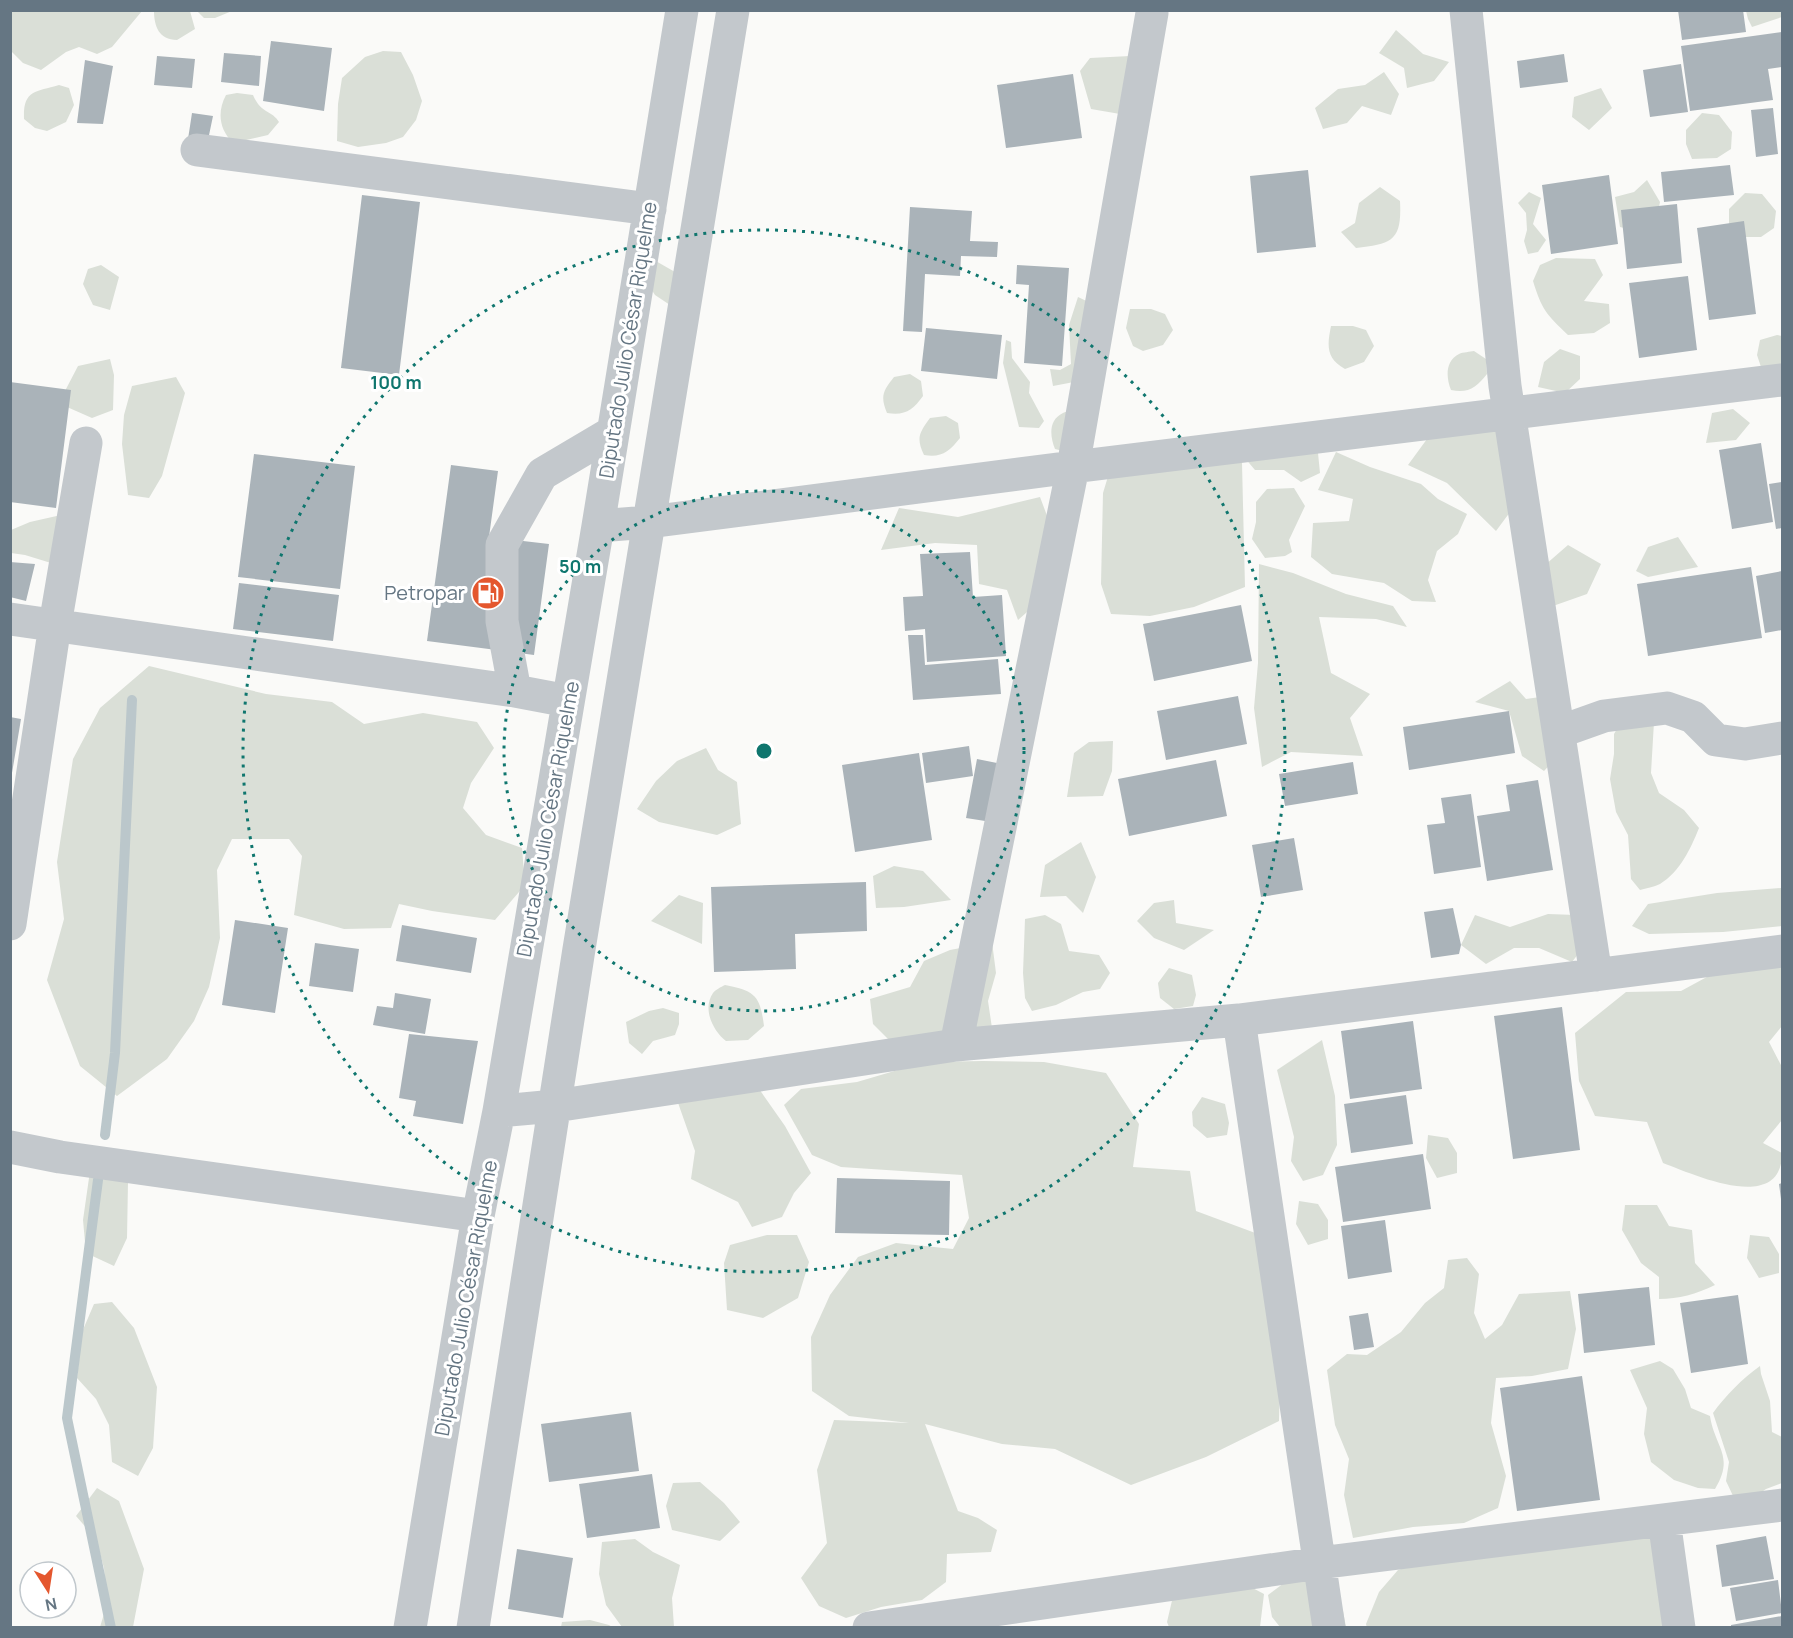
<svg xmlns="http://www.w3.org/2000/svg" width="1793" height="1638" font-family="Manrope,sans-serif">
<rect width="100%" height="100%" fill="#fafaf8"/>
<!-- green -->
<path fill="#dadfd7" d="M12,10H142V11L112,47L97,54L79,47L66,52L41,70L23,63L11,51Z
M154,11H190L195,29L177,40C159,40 154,26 154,11Z
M197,11H232L215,18H204Z
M1746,11H1782V17L1752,27L1748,19Z
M1396,30L1423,54L1449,62L1434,81L1407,88L1404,68L1379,53Z
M383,51L401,52L413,75L422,101L416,120L403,137L386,143L358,147L337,141L338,104L342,78L365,57Z
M1130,56L1120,114L1091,109L1080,71L1090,58Z
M1384,72L1399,94L1391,115L1362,106L1347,123L1323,129L1315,108L1338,89L1365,85Z
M59,85L69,88L74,105L66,122L47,131L35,128L24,119C23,90 35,92 59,85Z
M1601,88L1612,108L1589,130L1572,117L1574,97Z
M237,93L253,95C261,114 272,110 279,122L268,135L233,143C219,129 217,112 226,95Z
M1702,113L1719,115L1732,132L1731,149L1717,158L1692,159L1686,144V130Z
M1647,180L1660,202L1654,229L1636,231L1620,227L1615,197L1634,192Z
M1380,187L1400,201C1402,240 1393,244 1356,248L1341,232L1355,223L1359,203Z
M1529,192L1541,198L1533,224L1546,240L1538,252L1528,254L1524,241L1527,230L1526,213L1518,203Z
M1745,193L1762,194L1776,211L1774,228L1761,237H1735L1729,223V209Z
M1556,258L1595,259L1603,275L1584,301L1609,304L1610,323L1594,333L1568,335C1546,314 1542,310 1533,281L1540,265Z
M654,260L689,280L670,305L655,295L642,275Z
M101,265L119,277L110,310L93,305L83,284L88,269Z
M1078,297L1097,306L1074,382L1053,386L1050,369L1060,370L1071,364L1069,325Z
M1130,309H1151L1165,314L1173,330L1163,345L1143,351L1133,346L1126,328Z
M1331,326H1353L1366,330L1374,346L1364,362L1345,369C1326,358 1327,346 1331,326Z
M1777,335L1782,336V369L1762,370L1757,355L1760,340Z
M1006,340L1011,342L1012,358L1030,382L1029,393L1044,421L1039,428L1019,427L1003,363Z
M1560,349L1580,356V379L1565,393L1538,387L1544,362Z
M1474,351L1486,359L1487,374C1477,387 1468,394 1451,390C1446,378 1445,361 1459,354C1463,352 1470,352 1474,351Z
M110,359L114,375L113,410L92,418L67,407L66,389L78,366Z
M910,374L921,381L923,396C913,410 905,416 887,413C880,396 883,391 894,377Z
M176,377L185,393L162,476L149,498L128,495L122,444L124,415L132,386Z
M1509,406L1516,504L1496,531L1447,483L1408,465L1446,413Z
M1733,409L1750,423L1736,440L1706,443L1712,413Z
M1078,411L1063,451L1055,449C1050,437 1048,420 1063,413C1067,411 1074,411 1078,411Z
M946,416L958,423L960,438C949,452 941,458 924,455C916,438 919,433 930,418Z
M1151,441L1220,442L1242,463L1245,587L1194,607L1150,616L1111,614L1101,584L1103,493L1113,460Z
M1336,452L1370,467L1421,484L1438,499L1467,514L1458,534L1437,551L1428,580L1436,602L1412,601L1384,583L1332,574L1311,557L1313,523L1349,521L1353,499L1318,490Z
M1318,453L1320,473L1301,482L1284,470H1255L1244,457Z
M1294,488L1305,506L1289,540L1292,552L1285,556L1265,558L1252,539L1256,522V502L1267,489Z
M1040,497L1058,545L1043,598L1018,620L1007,590L979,584L977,545L935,543L881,550L899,508L958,517Z
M61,515L51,563L25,555L11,553V530L30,522Z
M1678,537L1698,567L1648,577L1636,571L1648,547Z
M1568,545L1601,564L1587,594L1553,606L1545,565Z
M1259,564L1293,573L1346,594L1393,606L1407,627L1376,619L1319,617L1331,673L1370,694L1350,718L1363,756L1291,752L1262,767L1254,708L1258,663Z
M149,666L266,694L332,702L364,724L423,713L477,722L494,748L471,783L463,808L486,835L522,848L525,885L495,920L432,911L399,904L391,928L344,929L294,915L302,856L289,839H232L217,870L220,938L209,987L194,1021L167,1059L117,1096L80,1066L47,980L64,919L57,862L73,759L100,708Z
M1510,681L1526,699L1561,694L1574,739L1544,771L1522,756L1509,711L1475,702Z
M1622,720L1654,722L1651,773L1659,793L1684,810L1699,828C1691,848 1680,872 1660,884C1654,887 1646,888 1640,890L1631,879L1628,835L1616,812L1610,779L1614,754V734Z
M1113,741L1112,771L1103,796L1067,797L1074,753L1089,742Z
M706,748L718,770L737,782L741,824L717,835L659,822L637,809L656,781L677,761Z
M1081,842L1096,877L1083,913L1066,896L1040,897L1045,865Z
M894,866L923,871L951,900L904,907L876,908L873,876Z
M1781,888L1782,890V926L1723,932L1649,934L1632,926L1648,904L1717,893Z
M679,895L703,903L702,944L651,921Z
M1174,900L1176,923L1214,930L1184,950L1154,938L1137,921L1154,903Z
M1548,914L1576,915L1591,937L1572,962L1539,948H1514L1486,964L1461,945L1475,915L1510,927Z
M1045,915L1061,924L1069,951L1099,955L1110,973L1100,989L1083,992L1056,1005L1032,1011L1025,998L1023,973L1025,919Z
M992,942L996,973L988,1001L992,1028L891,1042L873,1024L870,999L910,987L924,961L950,950Z
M1782,945V1026L1769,1042L1782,1067V1120L1763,1143L1782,1153C1782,1215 1695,1175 1663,1163L1647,1122L1595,1116L1579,1081L1575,1033L1626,992L1681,991L1753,952Z
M1169,968L1192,975L1196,995L1193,1006L1174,1009L1160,998L1158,983Z
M725,985C755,991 760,995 764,1026L748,1040L726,1041C713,1031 702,1009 713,993C715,990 721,987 725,985Z
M663,1008L679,1013V1024L675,1035L653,1041L642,1054L629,1043L626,1022L649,1011Z
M1322,1040L1335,1096L1337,1145L1323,1175L1303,1181L1291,1161L1294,1137L1277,1070Z
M983,1061L1044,1062L1106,1073L1139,1124L1133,1167L1190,1171L1196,1211L1258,1234L1281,1339L1279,1421L1206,1457L1131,1485L1055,1449L1002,1444L925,1424L958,1511L978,1518L997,1530L991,1552L947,1554L946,1582L922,1600L881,1607L846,1618L819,1606L801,1578L827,1543L817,1470L834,1420L909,1423L849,1416L812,1391L811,1337L830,1295L858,1257L896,1243L953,1249L969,1218L962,1175L841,1167L812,1155L784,1105L801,1089L857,1082L925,1062Z
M757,1086L785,1126L811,1173L794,1193L782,1217L752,1227L738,1202L691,1179L695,1151L677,1100Z
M1202,1097L1225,1104L1229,1123L1227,1135L1207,1138L1193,1126L1192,1112Z
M1428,1135L1448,1138L1457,1153V1173L1437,1178L1426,1158Z
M91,1164L128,1182L127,1238L114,1266L86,1253L83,1220Z
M1299,1201L1318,1204L1328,1220V1239L1308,1245L1296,1224Z
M1625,1205H1657L1669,1226L1692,1230L1695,1263L1715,1285C1696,1294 1679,1299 1659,1299V1277L1641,1263L1622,1230Z
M767,1235H797L809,1262L798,1298L763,1318L727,1310L724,1263L730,1245Z
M1750,1235L1769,1237L1779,1254V1273L1759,1278L1747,1258Z
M1467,1258L1479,1274L1474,1313L1485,1339L1502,1325L1519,1294L1570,1291L1576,1329L1568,1369L1532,1376L1496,1378L1491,1423L1506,1476L1498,1508L1464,1523L1413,1527L1353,1538L1344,1495L1349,1459L1335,1425L1327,1370L1347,1354L1367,1355L1401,1332L1425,1303L1444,1288L1448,1260Z
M112,1302L134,1328L157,1387L153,1448L138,1476L112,1462L109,1425L96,1399L77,1378L82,1332L94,1304Z
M1660,1361L1673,1369L1685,1389L1691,1408L1710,1416C1715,1448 1735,1456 1715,1489L1698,1488L1674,1480L1651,1462L1644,1434L1647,1408L1630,1370Z
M1760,1366L1761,1374L1770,1401L1772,1432L1782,1437V1483L1766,1489L1747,1502L1734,1498L1726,1481L1729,1462L1713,1413C1726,1395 1742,1379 1760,1366Z
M700,1482L724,1503L740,1522L720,1541L672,1530L666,1506L673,1483Z
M97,1488L119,1501L144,1569L133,1627H100L107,1604L104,1568L96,1539L76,1516Z
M1649,1531L1669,1627L1367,1628L1366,1624L1379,1592L1398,1570L1433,1558Z
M635,1539L653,1552L680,1565L672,1598L674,1627H622L606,1605L599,1574L602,1542Z
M1313,1568L1343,1611L1346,1627H1280L1272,1617L1268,1595L1288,1580Z
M1247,1585L1264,1594L1260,1627H1169L1167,1622L1174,1592Z
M590,1620L609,1625L612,1627H561L562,1622Z"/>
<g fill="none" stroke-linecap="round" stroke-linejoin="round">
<!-- stream -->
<path stroke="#bbc7cb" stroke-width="10" d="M105,1135L115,1053L132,700
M98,1180L67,1418L111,1628"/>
</g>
<!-- building -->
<path fill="#aab3b9" d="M1678,10H1743L1746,32L1682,40Z
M1782,32V67L1768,69L1773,100L1690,111L1681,46Z
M271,41L332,48L324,111L263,101Z
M224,53L261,56L259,86L221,82Z
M1564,54L1568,82L1520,88L1517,61Z
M157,56L195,59L192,88L154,85Z
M85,60L113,66L103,124L77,123Z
M1681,64L1688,112L1650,117L1643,70Z
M1073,74L1082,138L1006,148L997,85Z
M1773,108L1778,154L1756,157L1751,110Z
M192,113L213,116L208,140L188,139Z
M1730,165L1734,195L1664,202L1661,172Z
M1308,170L1316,247L1257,253L1250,176Z
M1609,175L1618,244L1551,254L1542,185Z
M362,195L420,202L399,375L341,368Z
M1677,204L1682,263L1627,269L1621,210Z
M910,207L972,211L970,241L998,242L997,257L961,256L960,276L925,274L922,332L903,331Z
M1744,221L1756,314L1709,320L1697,228Z
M1017,265L1069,268L1062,366L1024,363L1029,285L1016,284Z
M1688,276L1697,350L1639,358L1629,283Z
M926,328L1002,335L997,379L921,371Z
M10,382L71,390L56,508L10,502Z
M1761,443L1773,522L1732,529L1719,450Z
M254,454L355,466L340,589L238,577Z
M451,465L498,471L489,537L549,544L534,655L427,641Z
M1782,482V528L1776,529L1769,484Z
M970,552L973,597L1002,595L1006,656L927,662L925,629L905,631L903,597L923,596L920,554Z
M10,562L35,564L26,601L10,597Z
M1751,567L1762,638L1648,656L1637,584Z
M1782,571V630L1765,633L1756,576Z
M239,583L339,595L333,641L233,629Z
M1241,605L1252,661L1154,681L1143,624Z
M908,635H923L925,665L998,659L1001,694L913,700Z
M1238,696L1247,744L1166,760L1157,711Z
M1509,711L1515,753L1409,770L1403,727Z
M10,717L21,719L12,773H10Z
M969,746L973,776L926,783L922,753Z
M919,753L932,840L855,852L842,765Z
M977,759L1007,765L998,823L966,818Z
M1216,760L1227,816L1129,836L1118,779Z
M1353,762L1358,794L1285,806L1279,774Z
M1538,780L1553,870L1487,881L1477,816L1510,811L1506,785Z
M1471,794L1481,867L1434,874L1427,825L1445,823L1441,798Z
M1294,838L1303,890L1261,897L1252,845Z
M866,882L867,931L795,934L796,969L714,972L711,887Z
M1453,908L1461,945L1459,954L1431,958L1424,912Z
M235,920L288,928L275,1013L222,1005Z
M402,925L477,938L471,973L396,961Z
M315,943L359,949L353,992L309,986Z
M395,993L431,999L425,1034L373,1025L377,1006L393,1008Z
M1562,1007L1580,1150L1513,1159L1494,1016Z
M1413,1021L1422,1089L1350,1099L1341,1031Z
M409,1034L478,1041L463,1124L413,1116L416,1101L399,1098Z
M1406,1095L1413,1144L1351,1153L1344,1104Z
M1423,1154L1431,1209L1343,1222L1335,1167Z
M837,1178L950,1181L949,1235L835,1233Z
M1782,1183V1198L1781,1199L1779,1184Z
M1385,1220L1392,1272L1348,1279L1341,1226Z
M1649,1287L1655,1345L1584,1353L1578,1294Z
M1738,1295L1748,1364L1691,1373L1680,1303Z
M1368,1313L1374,1347L1354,1350L1349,1316Z
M1582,1376L1600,1500L1517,1511L1500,1388Z
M631,1412L639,1471L549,1482L541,1424Z
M652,1474L660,1528L587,1538L579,1484Z
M1766,1536L1774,1579L1722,1587L1716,1545Z
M517,1549L573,1558L563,1618L508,1609Z
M1778,1580L1782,1613L1736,1621L1730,1588Z
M1782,1616V1628H1731V1625Z"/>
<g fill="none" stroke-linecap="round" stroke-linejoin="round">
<!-- minor -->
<path stroke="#c3c8cc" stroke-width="33" d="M1466,10L1505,386L1596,975
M197,150L650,209
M598,526L649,522L1073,467L1782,380
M10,619L515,691L568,701
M515,691L502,621V545L542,474L613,432
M1559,732L1604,716L1667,708L1693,717L1716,740L1745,744L1782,738
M10,924L55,625L86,443
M1239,1020L1329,1628
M956,1045L1073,467L1152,13
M499,1111L555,1106L956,1045L1239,1020L1782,951
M10,1147L60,1157L478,1216
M1664,1520L1679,1628
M410,1628L478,1216L499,1111L598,526L682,10
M473,1628L579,949L733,10
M869,1628L1319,1563L1782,1505"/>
</g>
<!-- distance rings -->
<g fill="none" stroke="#0f766e" stroke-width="3" stroke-dasharray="3 6">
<circle cx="764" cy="751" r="260"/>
<circle cx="764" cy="751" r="521"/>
</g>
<!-- icons -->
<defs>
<g id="fuel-disc" transform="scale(1.725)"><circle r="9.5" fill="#e4572e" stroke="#fff"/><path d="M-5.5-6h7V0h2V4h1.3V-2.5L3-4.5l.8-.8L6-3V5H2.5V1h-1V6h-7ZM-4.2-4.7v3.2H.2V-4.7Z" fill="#fff"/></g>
</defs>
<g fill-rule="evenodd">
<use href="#fuel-disc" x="488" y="593"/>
</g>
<g text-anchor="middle" stroke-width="6" stroke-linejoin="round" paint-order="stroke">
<!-- street labels -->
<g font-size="20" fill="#657683" stroke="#fff">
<text transform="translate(628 340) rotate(-81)" y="7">Diputado Julio César Riquelme</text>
<text transform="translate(548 819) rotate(-80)" y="7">Diputado Julio César Riquelme</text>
<text transform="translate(466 1298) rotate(-80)" y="7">Diputado Julio César Riquelme</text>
</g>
<!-- poi labels -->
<g font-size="20" fill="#657683" stroke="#fff" text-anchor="end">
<text x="465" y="600">Petropar</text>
</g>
</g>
<circle cx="764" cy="751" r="9" fill="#0f766e" stroke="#fff" stroke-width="3"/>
<g font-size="18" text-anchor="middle" font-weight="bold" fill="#0f766e" stroke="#fff" stroke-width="6" stroke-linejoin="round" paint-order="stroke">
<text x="396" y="389">100 m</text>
<text x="580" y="573">50 m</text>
</g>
<!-- border -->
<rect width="1793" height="1638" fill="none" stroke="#657683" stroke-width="24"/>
<!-- north arrow -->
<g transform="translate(48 1590) rotate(168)"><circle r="28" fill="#ffffff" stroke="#c1c8cd" stroke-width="1.5"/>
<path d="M0-4.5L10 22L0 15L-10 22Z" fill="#e4572e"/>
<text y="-9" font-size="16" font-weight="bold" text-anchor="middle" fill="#657683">N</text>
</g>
</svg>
